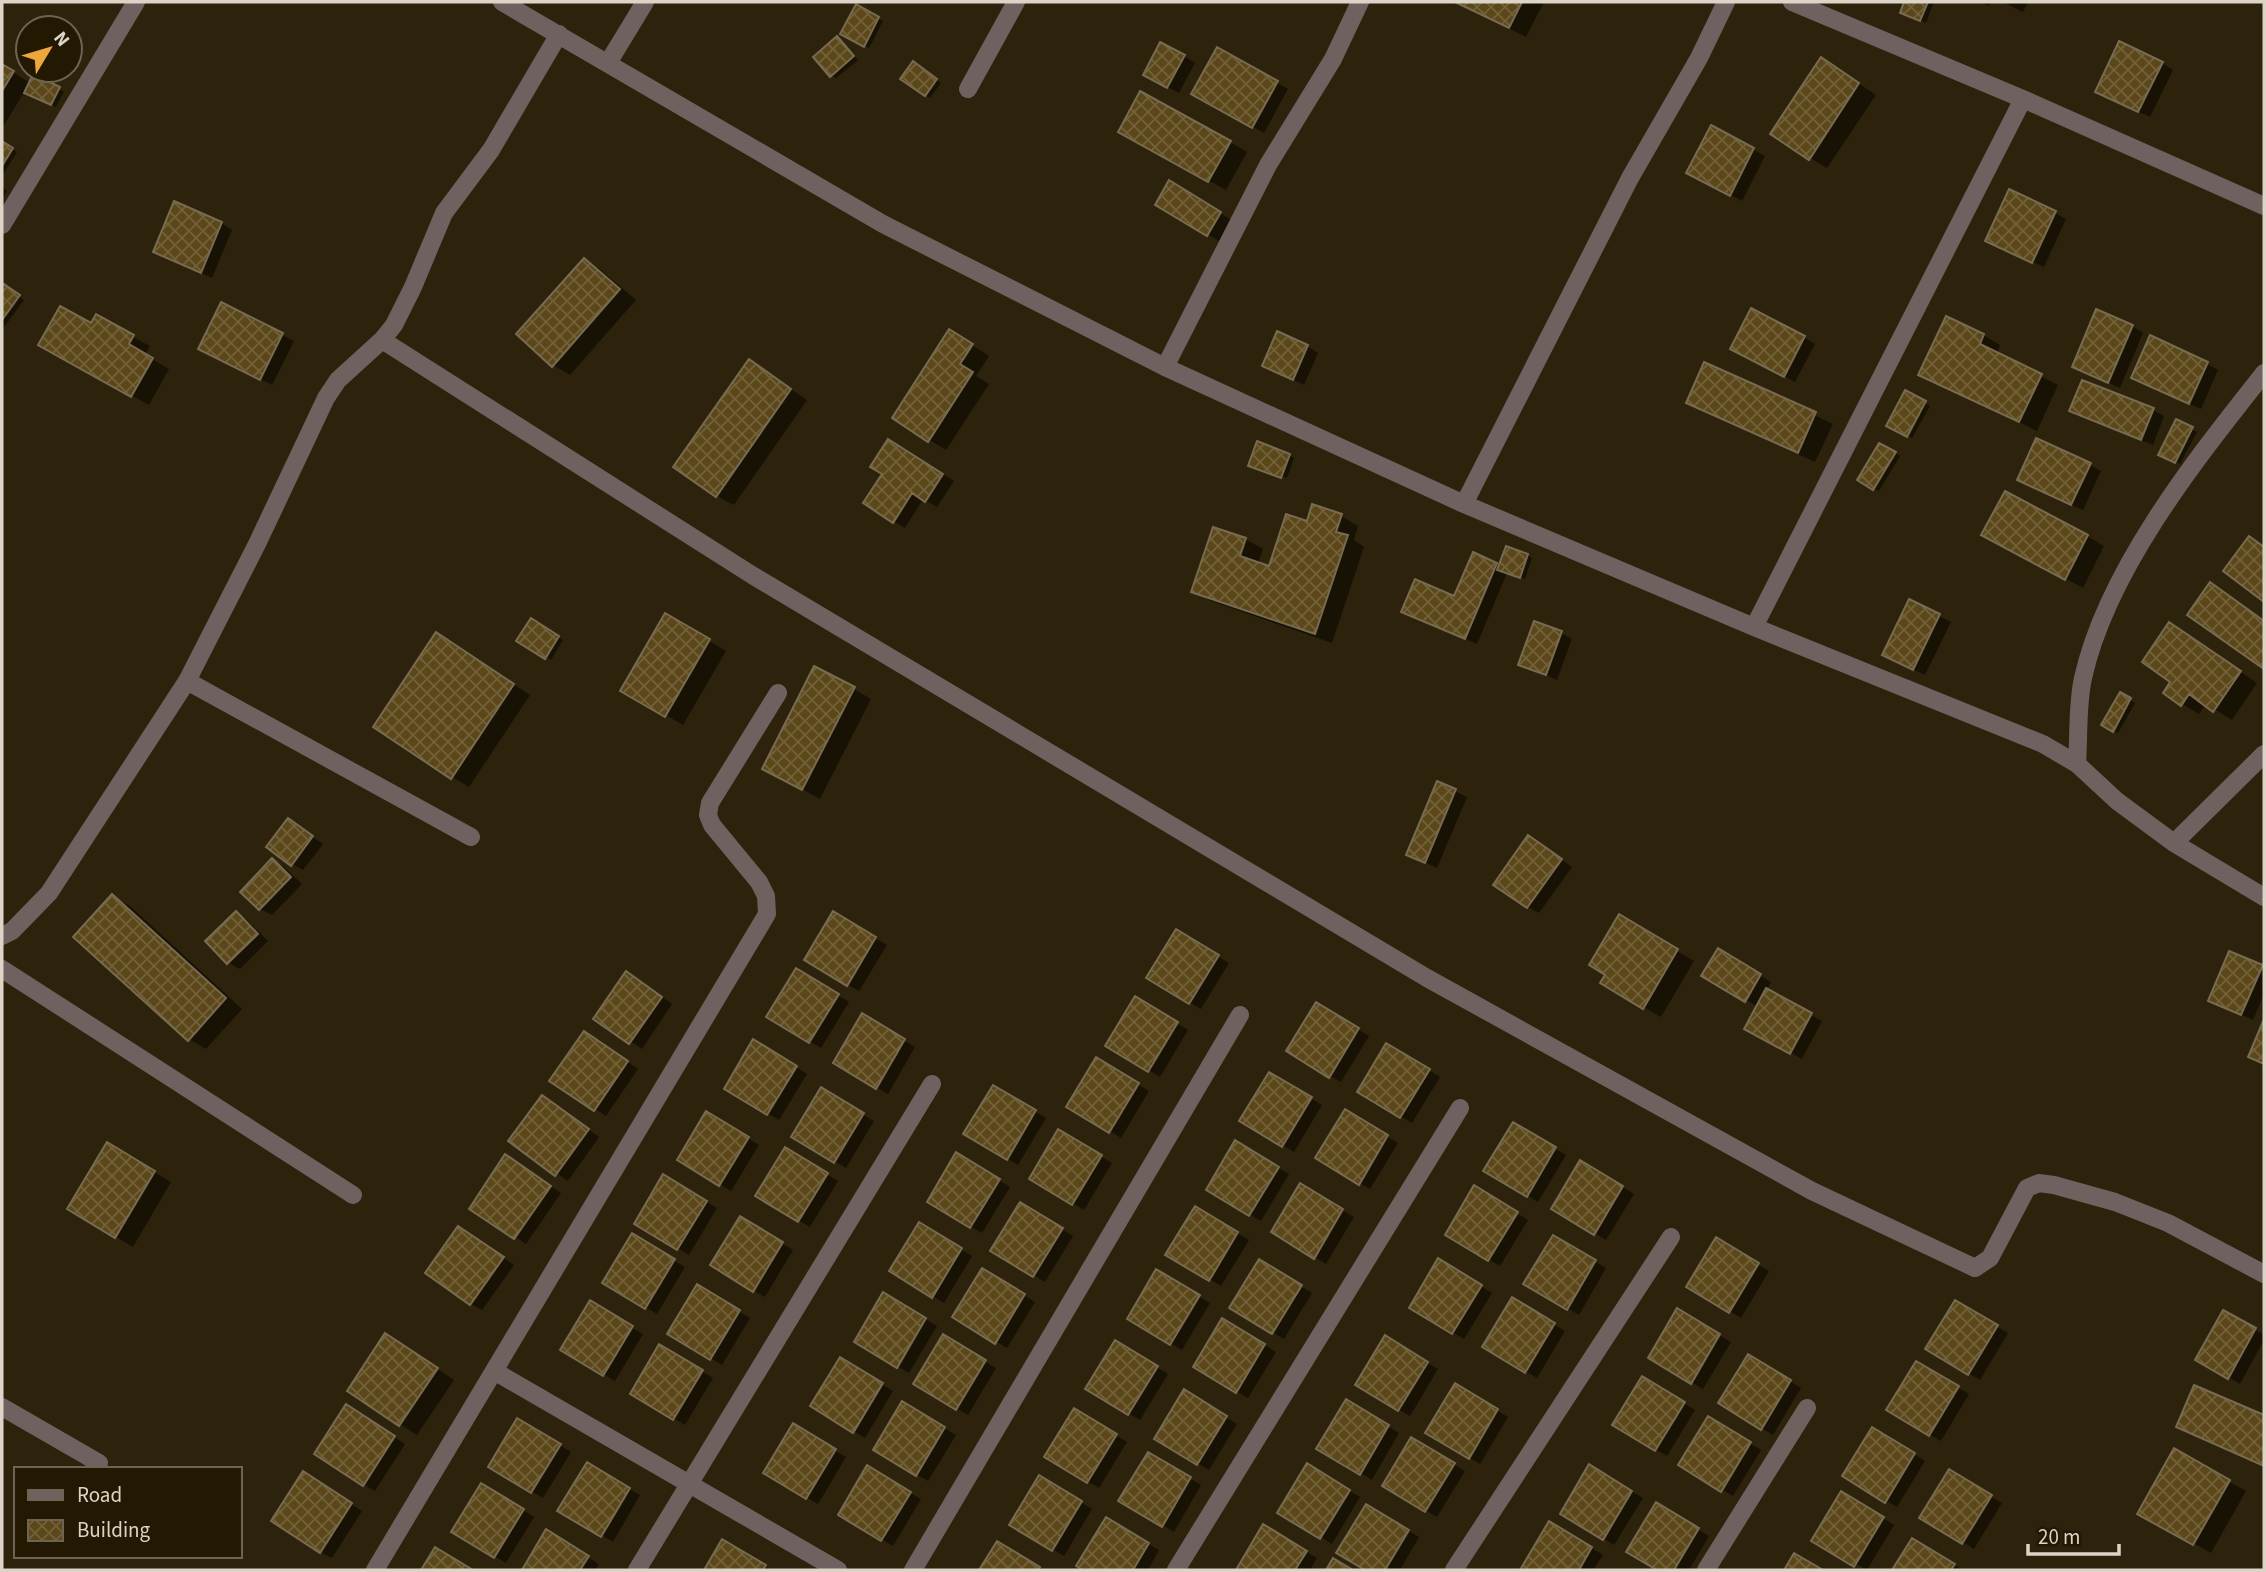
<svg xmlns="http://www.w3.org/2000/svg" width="2266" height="1572" font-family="'Source Sans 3',sans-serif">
<defs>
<pattern id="building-cross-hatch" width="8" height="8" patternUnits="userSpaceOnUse" patternTransform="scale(1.75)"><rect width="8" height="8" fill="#5b4719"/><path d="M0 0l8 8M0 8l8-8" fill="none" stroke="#726139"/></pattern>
</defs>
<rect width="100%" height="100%" fill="#2d220b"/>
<!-- shadow -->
<path fill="#0007" d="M1456,2H1544L1526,37Z
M1906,2H1934L1926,23L1902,12Z
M1980,2H1991L1989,6Z
M2003,2H2028L2023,12Z
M857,7L883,21L869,48L843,33Z
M837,38L858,60L836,78L831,75Z
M1218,49L1288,89L1264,133L1194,93Z
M1184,56L1195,63L1179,93L1156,81Z
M2162,63L2173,70L2150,117L2108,98Z
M2,65L30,83L64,91L56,107L25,91L4,125L2,124Z
M918,67L941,83L930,98L926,95Z
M1839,70L1876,95L1827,168L1810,158Z
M1711,127L1765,156L1742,201L1688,172Z
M1120,132L1230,142L1247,152L1226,190Z
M2,143L17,152L4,173L2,172Z
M1169,183L1232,220L1219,241L1157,204Z
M2,187L7,191L2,200Z
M2055,213L2066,219L2044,267L1998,247Z
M221,223L232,230L212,278L166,257Z
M584,260L601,270L636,300L570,375L553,365Z
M4,287L24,300L2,330V290Z
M222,304L294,341L272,385L211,354Z
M92,325L133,337L150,346L145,355L169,369L149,405L41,345Z
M2132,326L2143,333L2120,388L2074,367Z
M1983,335L2000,345L1997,354L2058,385L2037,431L1921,375Z
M1804,337L1815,344L1795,382L1744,355Z
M966,341L989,356L976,376L989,384L946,450L894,418Z
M1307,346L1318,353L1304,385L1264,366Z
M749,361L807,400L734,505L717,496Z
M1705,364L1833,424L1815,462L1705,412L1688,403Z
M2207,364L2218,370L2201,409L2144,383Z
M1906,392L1930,406L1912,438L1888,425Z
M2153,410L2164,416L2153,445L2072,411Z
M2177,421L2197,432L2180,464L2161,454Z
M1880,445L1900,456L1879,491L1859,480Z
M900,447L954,481L937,507L923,499L905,528L865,503Z
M1289,455L1294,458L1287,478L1253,466Z
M2090,465L2101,471L2083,510L2031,486Z
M1341,516L1358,526L1354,540L1364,547L1332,643L1211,601L1193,591L1245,539L1263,549L1258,564L1270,568L1308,524Z
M2087,536L2104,546L2083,588L2001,544Z
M1527,555L1532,558L1525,579L1507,573L1477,644L1414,617L1455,598L1496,564L1500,567Z
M1910,601L1951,622L1925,675L1895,661Z
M666,615L726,651L683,725L623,690Z
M531,621L563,640L551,660L519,641Z
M1561,633L1572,639L1557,680L1520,664Z
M2187,635L2257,683L2232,720L2206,704L2199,714L2182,704L2172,681Z
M454,645L530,695L469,787L452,777Z
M854,689L871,699L820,799L781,778Z
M2120,694L2135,703L2118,733L2104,725Z
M1438,783L1467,797L1437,868L1408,854Z
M289,820L323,844L303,870L292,864Z
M1539,844L1572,867L1539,913L1528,907Z
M272,860L284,867L302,884L272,915L260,909Z
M112,896L130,906L242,1009L206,1049L189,1039Z
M236,913L247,920L268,941L240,969L229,963L208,941Z
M834,913L887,945L859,991L806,960Z
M1619,917L1694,961L1661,1017L1602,983L1608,974Z
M1176,931L1229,963L1201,1009L1148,978Z
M1719,950L1771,982L1766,991L1822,1021L1802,1059L1747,1028L1758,1007L1704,975Z
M2230,953L2264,968V994L2253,1020L2210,1001Z
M796,970L849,1002L821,1048L768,1016Z
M638,980L672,1004L642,1049L596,1019Z
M1136,999L1188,1030L1160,1077L1108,1045Z
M1316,1004L1369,1036L1341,1082L1288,1051Z
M863,1016L915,1047L888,1094L835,1062Z
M595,1040L638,1069L606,1116L552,1081Z
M754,1042L807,1074L779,1120L726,1088Z
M1387,1045L1440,1077L1412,1123L1359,1092Z
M1097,1060L1149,1091L1121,1138L1069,1106Z
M1270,1074L1322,1105L1294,1152L1242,1121Z
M994,1087L1046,1118L1018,1165L966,1133Z
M821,1090L874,1121L846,1168L793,1136Z
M543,1097L599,1137L568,1181L511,1141Z
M1346,1111L1398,1143L1370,1189L1318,1158Z
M707,1113L759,1145L731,1191L679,1159Z
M1514,1124L1566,1155L1538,1202L1486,1170Z
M1059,1132L1112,1163L1084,1210L1031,1178Z
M1236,1143L1289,1174L1261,1221L1208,1189Z
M108,1144L171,1182L133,1247L70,1209Z
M785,1149L838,1181L810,1227L758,1196Z
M957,1155L1010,1187L982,1233L929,1202Z
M1581,1162L1634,1194L1606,1240L1553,1209Z
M516,1163L561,1193L526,1244L471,1208Z
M664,1177L717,1208L689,1255L636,1223Z
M1301,1186L1354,1217L1326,1264L1273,1232Z
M1475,1188L1528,1220L1500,1266L1447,1234Z
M1021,1204L1073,1236L1045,1282L993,1251Z
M1196,1208L1249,1240L1221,1286L1168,1254Z
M740,1218L793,1250L765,1297L712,1265Z
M920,1225L972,1256L944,1303L892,1271Z
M470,1234L514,1265L482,1310L471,1304Z
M632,1236L685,1267L657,1314L604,1282Z
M1554,1237L1606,1268L1579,1315L1526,1283Z
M1716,1240L1769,1271L1741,1318L1688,1286Z
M1259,1261L1312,1293L1284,1339L1232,1308Z
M1439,1261L1492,1293L1464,1339L1411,1307Z
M983,1270L1035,1302L1007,1348L955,1317Z
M1157,1272L1210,1303L1182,1350L1129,1318Z
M697,1287L750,1318L722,1365L669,1333Z
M884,1295L937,1326L909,1373L856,1341Z
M1512,1300L1565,1331L1537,1378L1484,1346Z
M1955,1302L2008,1333L1980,1380L1927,1348Z
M590,1303L643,1334L615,1381L562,1349Z
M1678,1310L1731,1342L1703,1389L1650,1357Z
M2224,1312L2264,1335V1340L2240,1384L2197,1359Z
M1223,1320L1276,1352L1248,1398L1195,1367Z
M943,1337L996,1368L968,1415L915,1383Z
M1385,1338L1438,1369L1410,1416L1357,1384Z
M1115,1342L1168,1374L1140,1420L1087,1389Z
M402,1345L454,1380L417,1435L349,1391Z
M660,1346L713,1378L685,1425L632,1393Z
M1748,1356L1801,1388L1773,1435L1720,1403Z
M840,1359L893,1391L865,1438L812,1406Z
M1916,1363L1969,1394L1941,1441L1888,1410Z
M1642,1378L1695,1410L1667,1456L1615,1425Z
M1456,1386L1508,1417L1480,1464L1428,1432Z
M2195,1387L2264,1417V1466L2178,1426Z
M1184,1392L1237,1424L1209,1470L1157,1439Z
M1347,1402L1399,1433L1372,1480L1319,1448Z
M903,1403L956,1435L928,1481L875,1450Z
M1074,1410L1127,1442L1099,1488L1046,1457Z
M357,1413L405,1444L375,1491L363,1484Z
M1708,1418L1761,1450L1733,1496L1680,1465Z
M518,1420L571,1452L543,1498L490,1467Z
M793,1426L846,1457L818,1504L765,1472Z
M1872,1429L1925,1461L1897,1507L1844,1476Z
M1412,1439L1465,1471L1437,1517L1384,1486Z
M2174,1451L2246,1491L2211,1553L2154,1521Z
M1149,1454L1201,1485L1174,1532L1121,1500Z
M588,1464L640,1495L613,1542L560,1510Z
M1307,1466L1360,1497L1332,1544L1280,1512Z
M1590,1467L1643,1498L1614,1545L1562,1513Z
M868,1468L921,1499L893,1546L840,1514Z
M1949,1471L2002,1503L1974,1549L1921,1517Z
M1040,1478L1092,1509L1064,1556L1012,1524Z
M315,1480L362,1511L332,1558L320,1552Z
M482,1485L534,1517L506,1563L453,1531Z
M1842,1493L1894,1525L1867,1570L1814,1540Z
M1656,1504L1709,1536L1689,1570H1660L1629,1551Z
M1367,1506L1419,1537L1400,1570H1368L1339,1553Z
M1107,1519L1159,1550L1148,1570H1087L1079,1565Z
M1550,1523L1603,1555L1593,1570H1522Z
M1264,1527L1317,1558L1310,1570H1238Z
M547,1532L599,1564L595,1570H524Z
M1912,1540L1963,1570H1894Z
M723,1542L771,1570H706Z"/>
<!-- building -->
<path fill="url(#building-cross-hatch)" stroke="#776b52" stroke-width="2" d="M1455,2H1522L1509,28Z
M1904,2H1928L1920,21L1900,13Z
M856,4L879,17L864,47L840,34Z
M837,36L854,56L830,77L813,57Z
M2119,41L2163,62L2138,112L2095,92Z
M1160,42L1185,55L1167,88L1143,75Z
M1217,47L1278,81L1252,128L1191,94Z
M1821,57L1859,83L1809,160L1770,134Z
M913,61L937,79L925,96L900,79Z
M2,64L14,71L2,91Z
M33,74L60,87L51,105L24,93Z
M1140,91L1231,141L1208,182L1118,132Z
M1711,125L1754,148L1730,196L1686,173Z
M2,141L13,148L2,166Z
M1169,180L1221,212L1207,236L1155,205Z
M2009,189L2056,211L2032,263L1985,241Z
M174,201L222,222L201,273L153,252Z
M584,258L620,289L552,367L516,334Z
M4,284L20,295L2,320V287Z
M221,302L283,333L260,380L198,349Z
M60,306L91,323L96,314L134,335L129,344L153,358L131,397L38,345Z
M1751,308L1805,336L1784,377L1730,349Z
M2096,309L2133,325L2108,383L2072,367Z
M1946,316L1984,334L1980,344L2042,374L2019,422L1918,375Z
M949,329L973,344L960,364L973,372L928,442L892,418Z
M1277,331L1308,345L1293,380L1262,366Z
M2150,335L2208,362L2189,404L2131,378Z
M749,359L791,389L716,497L673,467Z
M1704,362L1816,412L1798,453L1686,403Z
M2082,380L2154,408L2141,440L2069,411Z
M1905,390L1926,401L1907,437L1886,426Z
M2176,419L2193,427L2175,463L2158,455Z
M2036,438L2091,463L2071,505L2017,480Z
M888,439L943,474L925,502L912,493L893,523L863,503L882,474L870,467Z
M1257,441L1290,454L1281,478L1248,466Z
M1879,443L1896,452L1873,490L1857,480Z
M2005,491L2088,535L2065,580L1981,535Z
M1312,504L1342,514L1336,532L1348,535L1315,634L1191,592L1213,527L1246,538L1240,556L1269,566L1286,514L1307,521Z
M2249,536L2264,547V602L2223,571Z
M1506,546L1528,554L1520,578L1497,570Z
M1473,552L1497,563L1465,639L1401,612L1415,579L1454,596Z
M2210,582L2264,621V669L2187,615Z
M1909,599L1940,614L1913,670L1882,655Z
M665,613L710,639L665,717L620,691Z
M531,618L559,636L545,659L516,641Z
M1534,621L1562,631L1546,675L1518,665Z
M2169,622L2241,671L2213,712L2189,694L2181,706L2163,693L2170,682L2142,662Z
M436,632L514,684L451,779L373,727Z
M814,666L855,687L802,790L762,769Z
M2120,692L2131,698L2113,732L2101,725Z
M1437,781L1456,789L1425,863L1406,855Z
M288,818L313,836L291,866L266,847Z
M1528,835L1562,859L1527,908L1493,885Z
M272,858L291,877L259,910L240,892Z
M112,894L226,998L188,1041L73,937Z
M236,911L258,934L227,964L205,941Z
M833,911L876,937L847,986L804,960Z
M1619,914L1678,949L1643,1009L1600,983L1605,975L1589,965Z
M1176,929L1219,955L1189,1004L1146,978Z
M1718,948L1761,974L1745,1002L1701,976Z
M2229,951L2263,965L2241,1015L2208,1001Z
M796,968L839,994L809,1043L766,1017Z
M626,971L662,997L629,1044L593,1019Z
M1766,988L1812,1013L1790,1054L1744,1029Z
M1135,996L1178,1022L1148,1072L1105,1046Z
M1316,1002L1359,1028L1329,1078L1286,1051Z
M862,1013L905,1039L876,1089L833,1063Z
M2264,1019V1064L2248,1057Z
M584,1031L628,1061L594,1111L549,1081Z
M753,1039L797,1066L767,1115L724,1089Z
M1386,1043L1430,1069L1400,1118L1357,1092Z
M1096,1057L1139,1083L1109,1133L1066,1107Z
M1269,1072L1312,1097L1282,1147L1239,1121Z
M993,1085L1036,1110L1007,1160L963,1134Z
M821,1087L864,1113L834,1163L791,1137Z
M542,1095L589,1129L555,1176L508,1141Z
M1345,1109L1388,1135L1359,1185L1315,1158Z
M706,1111L749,1137L719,1186L677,1160Z
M1513,1122L1556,1147L1527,1197L1483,1171Z
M1058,1129L1102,1155L1072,1205L1029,1179Z
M1235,1140L1279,1167L1249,1216L1206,1190Z
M107,1142L155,1171L115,1238L67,1209Z
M785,1147L828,1173L798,1222L755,1196Z
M956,1152L1000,1179L970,1228L927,1202Z
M505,1154L551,1186L514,1239L469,1209Z
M1580,1160L1623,1186L1594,1235L1551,1209Z
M663,1174L707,1201L677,1250L634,1224Z
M1300,1183L1343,1209L1314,1259L1271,1232Z
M1474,1185L1518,1212L1488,1261L1445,1235Z
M1020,1202L1063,1228L1033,1277L990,1251Z
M1195,1206L1238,1232L1209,1281L1165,1255Z
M740,1216L783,1242L753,1292L710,1265Z
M919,1222L962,1248L932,1298L889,1271Z
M458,1226L504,1257L470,1305L425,1273Z
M632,1233L675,1259L645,1309L602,1283Z
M1553,1235L1596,1260L1567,1310L1523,1284Z
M1716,1237L1759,1263L1729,1313L1686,1287Z
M1438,1258L1482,1285L1452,1334L1409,1308Z
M1259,1259L1302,1285L1272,1334L1229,1308Z
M982,1268L1025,1294L995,1344L952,1317Z
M1156,1269L1200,1295L1170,1345L1127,1319Z
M697,1284L740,1310L710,1360L667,1334Z
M883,1292L926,1318L897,1368L854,1342Z
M1512,1297L1555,1323L1525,1373L1482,1347Z
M590,1300L633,1326L603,1376L560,1350Z
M1955,1300L1998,1325L1968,1375L1925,1349Z
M1677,1308L1720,1334L1691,1384L1648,1358Z
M2223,1310L2256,1328L2228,1379L2195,1360Z
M1222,1318L1265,1344L1236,1393L1193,1367Z
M385,1333L438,1368L399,1426L347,1391Z
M943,1334L986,1360L956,1410L913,1384Z
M1385,1335L1428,1362L1398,1411L1355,1385Z
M1115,1340L1158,1366L1128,1415L1085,1389Z
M659,1344L703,1370L673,1420L630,1394Z
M1748,1354L1791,1380L1761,1430L1718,1403Z
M840,1357L883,1383L853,1433L810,1406Z
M1916,1361L1959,1386L1929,1436L1886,1410Z
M1642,1376L1685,1402L1655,1451L1612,1425Z
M1455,1383L1498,1409L1469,1459L1425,1433Z
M2194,1385L2264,1415V1466L2176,1427Z
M1184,1389L1227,1416L1197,1465L1154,1439Z
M1346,1399L1389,1425L1360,1475L1316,1449Z
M902,1401L945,1427L916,1476L873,1450Z
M346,1404L395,1436L363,1486L314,1454Z
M1074,1408L1117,1434L1087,1483L1044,1457Z
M1708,1416L1751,1442L1721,1492L1678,1465Z
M517,1418L561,1444L531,1493L488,1467Z
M793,1423L836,1449L806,1499L763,1473Z
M1872,1427L1915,1453L1885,1503L1842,1476Z
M1411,1437L1455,1463L1425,1512L1382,1486Z
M2174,1448L2230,1480L2193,1545L2137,1514Z
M1148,1452L1191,1477L1162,1527L1118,1501Z
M587,1462L630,1488L601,1537L557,1511Z
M1307,1463L1350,1490L1320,1539L1277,1513Z
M1589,1464L1632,1491L1603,1540L1560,1514Z
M867,1465L911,1492L881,1541L838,1515Z
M1949,1469L1992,1495L1962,1544L1919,1518Z
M303,1471L352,1503L320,1553L271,1521Z
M1039,1475L1082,1501L1052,1551L1009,1525Z
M481,1483L524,1509L494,1558L451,1532Z
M1841,1491L1884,1517L1854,1567L1811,1541Z
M1656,1502L1699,1528L1674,1570H1657L1626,1552Z
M1366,1504L1409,1530L1385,1570H1365L1336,1553Z
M1106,1517L1149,1543L1133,1570H1083L1076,1566Z
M1549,1521L1592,1547L1579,1570H1520Z
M1263,1524L1307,1551L1295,1570H1236Z
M546,1529L589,1556L580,1570H522Z
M1912,1538L1955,1564L1951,1570H1892Z
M722,1539L766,1565L763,1570H704Z
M997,1541L1040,1567L1038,1570H979Z
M435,1547L473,1570H421Z
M1794,1553L1823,1570H1784Z
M1333,1558L1353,1570H1326Z"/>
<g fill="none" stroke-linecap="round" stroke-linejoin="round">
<!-- minor -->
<path stroke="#6f615f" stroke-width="18" d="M502,2L883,224L1165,367L1464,504L1754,627L2043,744L2077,764L2117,801L2174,843L2264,897
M1792,2L2023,99L2264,206
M608,63L645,2
M968,89L1016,2
M2,225L136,2
M382,340L752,575L1427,978L1812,1191L1975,1268L1990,1258L2027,1188L2039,1183L2054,1185L2115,1202L2168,1223L2264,1274
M1165,367L1268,165L1333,59L1360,2
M1464,504L1630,178L1699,58L1726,2
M1754,627L2023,99
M187,681L471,837
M2077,764C2079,736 2077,705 2083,678C2107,570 2196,459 2264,373
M2174,843L2264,754
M2,936L12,931L49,893L187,681L257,544L326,398L338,380L382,340L394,325L413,287L444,213L491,150L559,34
M2,969L353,1195
M494,1371L838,1570
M2,1407L99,1463
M375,1570L767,914L766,896L759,882L712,825L708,815L710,803L778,693
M637,1570L932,1084
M913,1570L1240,1015
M1176,1570L1460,1108
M1454,1570L1671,1237
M1706,1570L1807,1408"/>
</g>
<!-- border -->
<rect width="2266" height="1572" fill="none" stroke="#dcd5c7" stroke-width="7"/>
<!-- legend -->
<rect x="14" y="1467" width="228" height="91" fill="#231903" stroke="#6d6451" stroke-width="2"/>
<rect x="28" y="1490" width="35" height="10" fill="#6f615f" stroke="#6d6451" stroke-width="2"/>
<text x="77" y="1502" font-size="21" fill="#dcd5c7">Road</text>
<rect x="28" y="1520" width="35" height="21" fill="url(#building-cross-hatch)" stroke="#6d6451" stroke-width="2"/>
<text x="77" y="1537" font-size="21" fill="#dcd5c7">Building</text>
<!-- north arrow -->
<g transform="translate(49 49) rotate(52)"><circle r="33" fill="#231903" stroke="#6d6451" stroke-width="2"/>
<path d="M0-5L12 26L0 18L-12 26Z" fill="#eea73d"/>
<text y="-10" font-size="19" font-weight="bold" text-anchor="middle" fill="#dcd5c7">N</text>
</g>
<!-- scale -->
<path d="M2028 1544v10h91v-10" fill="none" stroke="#dcd5c7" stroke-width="3.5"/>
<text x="2038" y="1544" font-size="21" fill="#dcd5c7" stroke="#231903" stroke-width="5" paint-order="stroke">20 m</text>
</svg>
